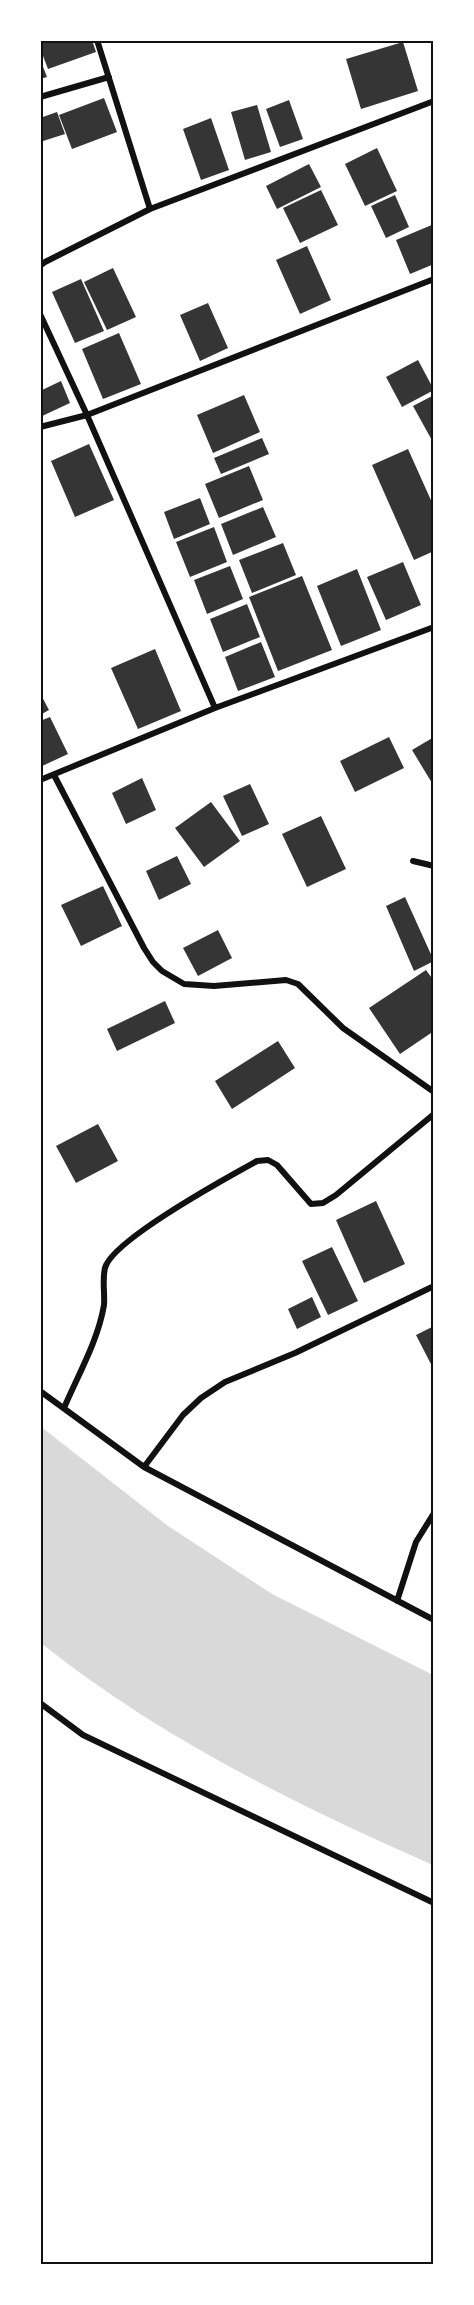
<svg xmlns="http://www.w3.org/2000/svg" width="474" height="2305" font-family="'Noto Sans',sans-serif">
<rect width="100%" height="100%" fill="#fff"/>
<!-- water -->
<path fill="#d9d9d9" d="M40,1426L168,1526L272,1594L433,1675V1865C297,1805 158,1737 41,1643Z"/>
<!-- building -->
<path fill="#353535" d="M40,40H92L96,52L48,69L40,48Z
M403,42L418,91L361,109L346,59Z
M40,59L47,77L40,79Z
M104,98L117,132L72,149L59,115Z
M289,100L303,139L280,147L266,109Z
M257,105L271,152L245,160L231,112Z
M57,112L65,134L40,142V118Z
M211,118L229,170L201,180L183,129Z
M377,148L397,191L365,206L345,164Z
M309,164L321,187L277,209L266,186Z
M321,190L338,225L300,243L283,208Z
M395,195L409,227L386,238L371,206Z
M434,224V264L410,274L396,240Z
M307,246L331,300L300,314L276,260Z
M113,268L136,317L107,330L84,282Z
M81,279L104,331L75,343L52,292Z
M208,303L228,348L200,361L180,315Z
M119,333L141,384L103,399L82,349Z
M418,360L434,390L402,407L386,377Z
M61,381L70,403L40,417V391Z
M244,395L260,432L213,453L197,415Z
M434,395V444L413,406Z
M262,438L269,454L221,474L214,458Z
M89,444L114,500L75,517L51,461Z
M408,449L434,507V551L414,560L372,465Z
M249,466L263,500L219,518L205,484Z
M200,498L210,524L174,539L164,512Z
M263,507L276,537L233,555L221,524Z
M214,527L227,562L190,577L176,542Z
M283,543L296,575L252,593L239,560Z
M403,562L421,605L386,620L367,577Z
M230,566L243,599L207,614L194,580Z
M357,569L381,630L341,646L317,586Z
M302,576L332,650L278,671L249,597Z
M247,604L260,637L223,652L210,619Z
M261,642L275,677L238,691L225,657Z
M155,649L181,711L138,729L111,668Z
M40,693L49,710L40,715Z
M50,717L68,754L40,767V721Z
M389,737L404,768L355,792L340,761Z
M434,737V782L432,783L412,750Z
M142,778L156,810L126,824L112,793Z
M250,784L269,824L242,836L223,796Z
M211,802L240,841L204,867L175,828Z
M321,816L346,869L307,887L282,834Z
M177,856L191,884L159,900L146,871Z
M103,886L122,926L81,946L61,905Z
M405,897L434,961L414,971L386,906Z
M218,930L232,958L198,976L183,948Z
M426,970L434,981V1031L400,1054L369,1008Z
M165,1001L175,1023L117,1051L107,1029Z
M278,1041L295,1068L232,1109L215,1081Z
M98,1124L118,1161L76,1183L56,1146Z
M376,1201L405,1264L364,1283L336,1220Z
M332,1247L358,1301L328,1315L302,1261Z
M312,1297L321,1317L297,1329L288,1309Z
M434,1326V1370L416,1335Z"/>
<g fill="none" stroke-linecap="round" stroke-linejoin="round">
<!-- minor -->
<path stroke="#111" stroke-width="6" d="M97,40L150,209
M40,97L109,77
M40,266L45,262L150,209L434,101
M40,314L87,415L215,708
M40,427L87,415L434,279
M54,775L144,948L153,962L162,971L184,984L214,986L286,980L298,984L343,1028L434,1092
M40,780L215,708L434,627
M413,861L434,866
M40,1391L144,1467L434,1620
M64,1408C78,1375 98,1341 104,1305C105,1293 102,1280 105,1268C112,1240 228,1177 257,1161L268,1160L277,1165L311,1204L323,1203L336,1195L434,1114
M144,1467L183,1415L201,1398L225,1382L295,1353L434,1286
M397,1601L416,1542L434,1513
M40,1703L83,1735L434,1903"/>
</g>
<!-- border -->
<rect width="474" height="2305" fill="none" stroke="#ffffff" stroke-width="84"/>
<rect x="42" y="42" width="390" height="2221" fill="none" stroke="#111" stroke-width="2"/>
</svg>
